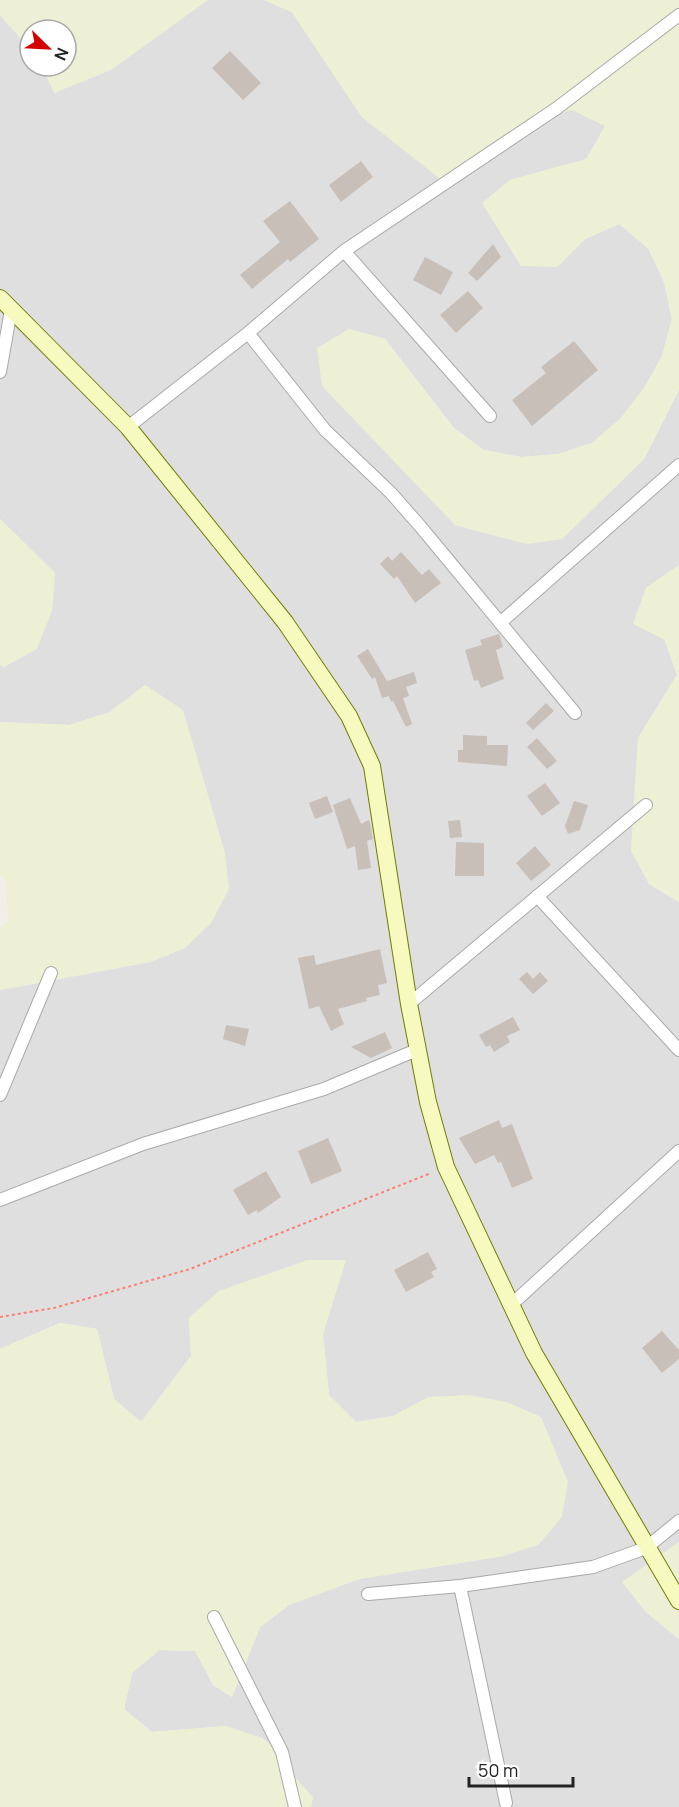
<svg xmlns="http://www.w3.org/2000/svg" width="679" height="1807" font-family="Manrope,sans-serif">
<rect width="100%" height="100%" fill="#f2efe9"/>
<!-- residential -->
<path fill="#e0dfdf" d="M208,0H264L292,12L362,117L538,120L572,109L605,126L587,159L510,180L557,267L585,239L619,224L648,248L664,282L672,319L662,356L644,388L621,418L592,443L558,454L521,457L484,450L454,428L385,339L349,329L562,539L644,459L679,390V565L646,588L677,675L638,738L649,884L679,902V1542L623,1582L645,1611L679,1639V1807H311L313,1797L227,1726L152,1732L124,1709L132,1673L159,1650L196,1651L213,1685L232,1697L260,1627L289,1605L359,1579L503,1556L429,1397L393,1416L356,1422L329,1395L323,1334L345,1260L189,1318L191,1356L141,1422L114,1399L97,1329L60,1323L0,1349V990L150,962L185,948L145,685L110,712L69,725L0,722V665L4,667L55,573L0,519V15L30,49V66H42L55,93Z"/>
<!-- farmland -->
<path fill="#eef0d5" d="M0,0H208L111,70L54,93L42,66H66V30H30V49L0,15Z
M264,0H679V390L644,459L562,539L526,544L455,525L322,386L317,348L349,329L385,339L453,428L484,450L521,457L558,454L592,443L621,418L644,388L662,356L672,319L664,282L648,248L619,224L585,239L557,267L521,266L482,203L510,180L586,159L605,126L572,110L538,120L449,186L362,117L292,12Z
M0,519L55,573L52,611L37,649L4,667L0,665Z
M679,565V902L649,884L631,851L638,738L677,675L665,640L633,624L646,588Z
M145,685L183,710L225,853L229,889L211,923L185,948L150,962L0,990V928L8,921L6,883L0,874V722L70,725L110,712Z
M308,1260H346L323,1334L329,1395L356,1422L393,1416L429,1397L469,1395L506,1402L541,1417L568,1482L562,1517L538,1545L503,1556L359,1579L289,1605L260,1627L232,1697L213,1685L195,1651L159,1650L132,1673L124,1709L151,1732L227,1726L262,1738L282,1752L288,1770L313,1797L311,1807H0V1349L60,1323L97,1329L114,1399L141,1422L191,1356L189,1318L219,1291Z
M679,1542V1639L645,1611L622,1582Z"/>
<!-- building -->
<path fill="#c7bfb8" d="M230,51L261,83L243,100L212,68Z
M361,161L373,177L341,202L329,185Z
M290,201L319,239L290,262L288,259L252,289L240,275L280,242L263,221Z
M493,244L501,257L477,281L468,273Z
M425,257L453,272L441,295L413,280Z
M468,291L483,308L456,333L440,315Z
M574,341L598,370L532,426L512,400L546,373L541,367Z
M401,552L422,575L429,569L441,583L415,603L397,576L394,579L380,564L388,556L392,561Z
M499,634L503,647L496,650L504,679L481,688L478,680L474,681L465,650L482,645L480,640Z
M368,649L387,681L414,672L417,683L406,687L409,696L403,698L412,724L406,727L393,701L391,702L389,696L382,698L375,677L372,679L357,656Z
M546,703L554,711L533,730L526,723Z
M463,735L487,736V745H508L507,766L458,762V750H463Z
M537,738L557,761L547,769L527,747Z
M545,783L560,803L542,816L527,796Z
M327,796L333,812L315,819L309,803Z
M350,798L361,824L369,820L370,823L373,839L367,841L371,868L358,870L355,846L347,849L333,805Z
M574,801L588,805L580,830L568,834L565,826Z
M460,820L462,837L450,838L448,821Z
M456,842L484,843V876H455Z
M535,846L551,865L531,881L516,863Z
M380,949L387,983L378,985L380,995L366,998L367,1001L338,1009L344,1024L331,1031L319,1006L309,1009L298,958L314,955L316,965Z
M527,972L533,979L540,972L548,981L533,994L519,979Z
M513,1017L520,1030L507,1036L510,1042L494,1052L490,1045L486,1047L479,1035Z
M226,1025L249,1029L245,1046L223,1039Z
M385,1032L392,1048L371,1058L351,1047Z
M499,1120L502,1128L512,1124L533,1179L512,1188L501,1162L498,1163L494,1155L475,1164L459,1138Z
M328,1138L342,1171L311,1184L298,1151Z
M266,1171L281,1197L258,1213L257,1210L248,1215L233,1190Z
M428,1252L437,1269L431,1272L434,1277L406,1292L394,1270Z
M662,1331L679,1350V1359L662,1373L642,1348Z"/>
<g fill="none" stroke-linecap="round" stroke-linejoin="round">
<!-- street casing -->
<g stroke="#a9a9a9" stroke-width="14">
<path id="street" d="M344,251L490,416
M248,333L325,430L391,493L420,526L575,713
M0,372L11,310
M128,427L248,333L344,251L557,108L679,15
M500,623L679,465
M537,896L679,1050
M409,1004L646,805
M0,1095L51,973
M0,1200L143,1144L324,1089L419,1049
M511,1305L679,1151
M460,1586L506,1803
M368,1594L460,1586L593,1567L646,1548L679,1521
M214,1617L282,1752L295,1807"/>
</g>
<!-- secondary casing -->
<g stroke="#707d05" stroke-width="18">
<path id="secondary" d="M0,298L128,427L285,622L349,716L372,766L409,1004L428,1102L446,1167L534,1353L679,1601"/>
</g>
<!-- path -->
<path stroke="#fa8072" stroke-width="2" stroke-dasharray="3 3" stroke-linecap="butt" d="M0,1317L54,1308L190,1269L431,1173"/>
<!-- street -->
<use href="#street" stroke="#fff" stroke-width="12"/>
<!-- secondary -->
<use href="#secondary" stroke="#f7fabf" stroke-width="16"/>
</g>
<!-- north arrow -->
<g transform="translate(48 48) rotate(114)"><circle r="28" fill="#ffffff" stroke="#a7a7a7" stroke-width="1.5"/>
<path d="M0-4.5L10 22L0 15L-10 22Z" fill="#d40000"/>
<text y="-9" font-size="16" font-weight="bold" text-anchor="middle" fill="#222222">N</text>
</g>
<!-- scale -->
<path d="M469 1777v9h104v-9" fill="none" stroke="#222222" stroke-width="3"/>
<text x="478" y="1777" font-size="18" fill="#222222" stroke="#ffffff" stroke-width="4.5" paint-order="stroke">50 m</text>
</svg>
